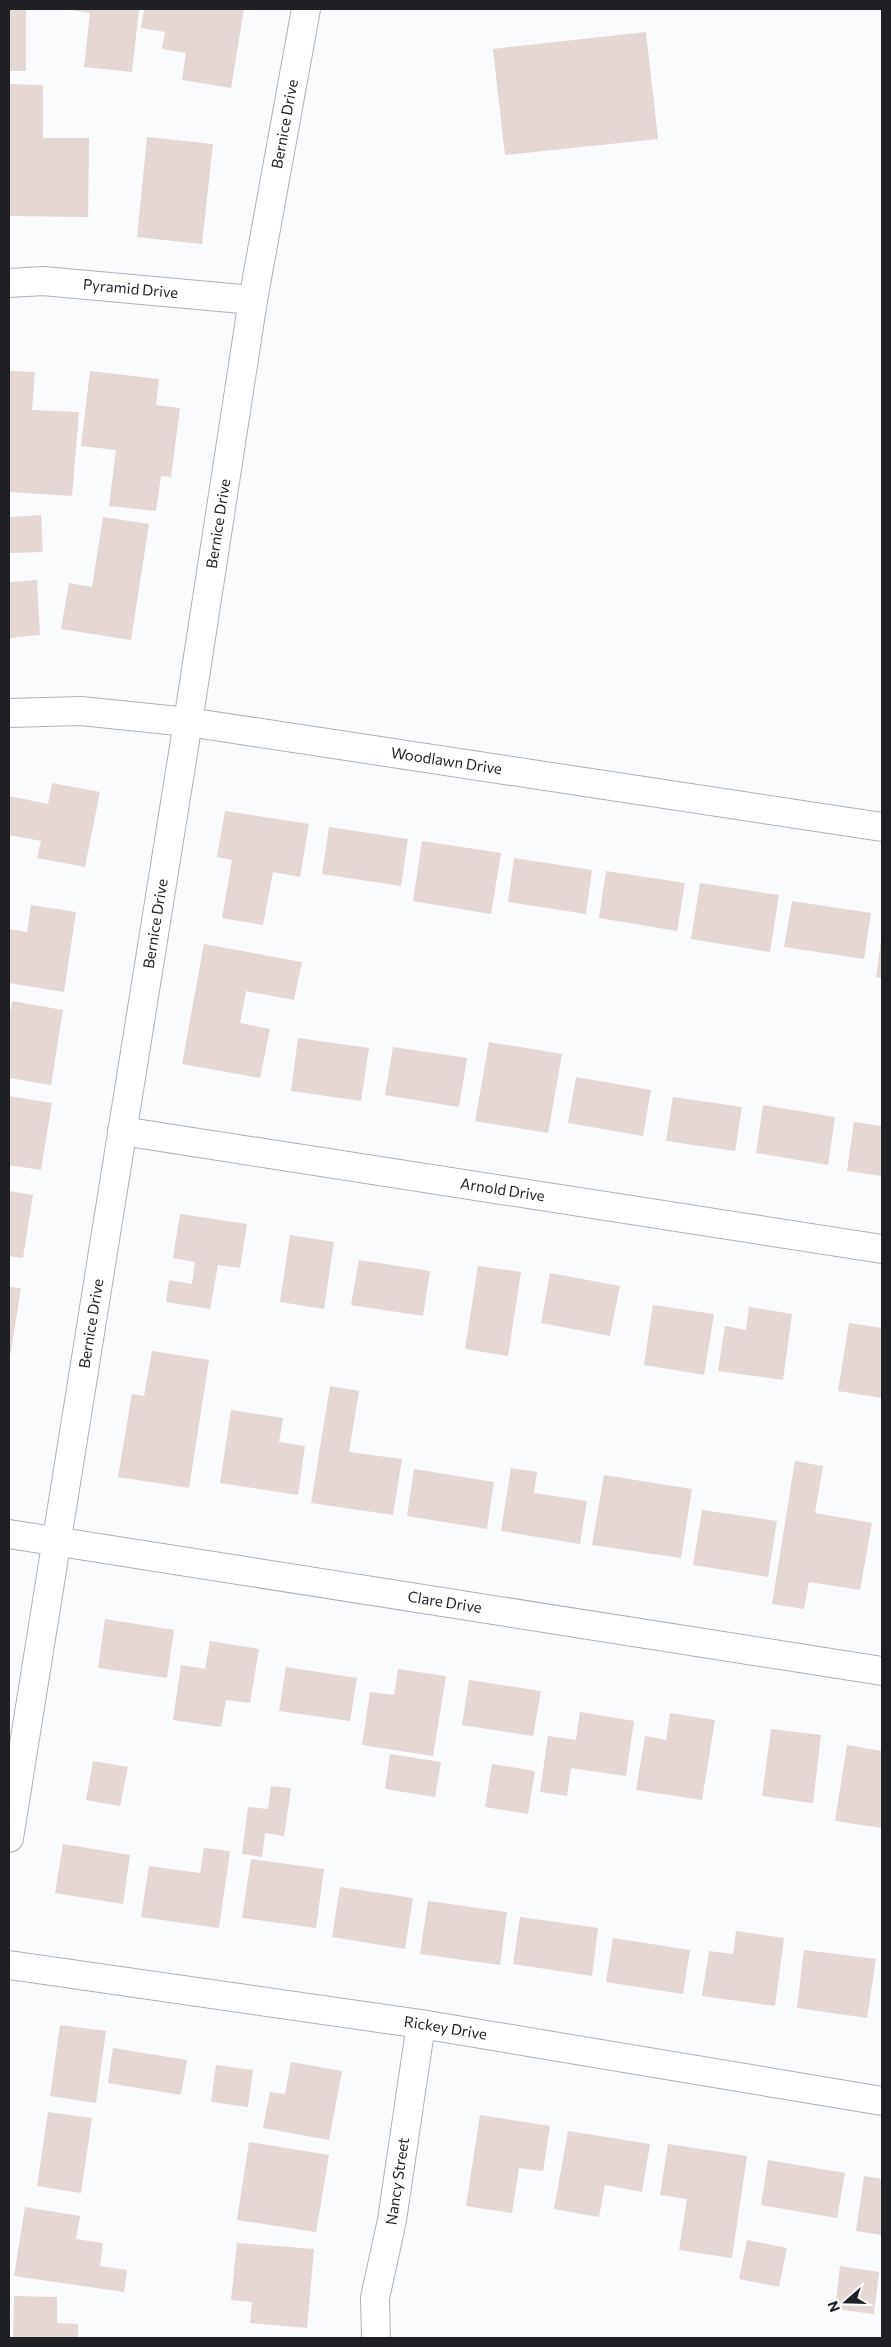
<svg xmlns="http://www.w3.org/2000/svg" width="891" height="2347" font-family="Commissioner,sans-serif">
<rect width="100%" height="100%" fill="#fafbfd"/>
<!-- building -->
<path fill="#e5d7d3" d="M9,9H26V71H9Z
M66,9H139L132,72L84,67L90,13Z
M144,9H244L231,88L182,80L186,53L162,49L165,32L141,28Z
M646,32L658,139L505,155L493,49Z
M9,84L43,85V138H89L88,217L9,216Z
M147,137L213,144L202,244L137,237Z
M9,371L35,372L32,410L79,412L72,496L9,492Z
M90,371L159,379L156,405L180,408L171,477L161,476L156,511L109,506L116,450L81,446Z
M41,515L43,552L9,553V517Z
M103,517L149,524L131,640L61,629L69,583L92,587Z
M37,580L40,635L9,638V582Z
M52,783L100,792L85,867L37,858L41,841L9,835V796L48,804Z
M225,811L309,824L300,877L273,872L263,925L222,918L232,860L217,857Z
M329,827L408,839L401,886L322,874Z
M422,841L501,853L491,914L413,901Z
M514,858L592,870L586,914L508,902Z
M606,871L685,883L677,931L599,918Z
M700,883L779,895L770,952L691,939Z
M792,901L871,913L864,959L784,947Z
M31,905L76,912L64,992L9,983V929L27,932Z
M881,941H882V978L876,977Z
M204,944L302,962L294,1000L246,991L240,1023L270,1029L260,1078L182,1064Z
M12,1001L63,1010L51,1085L9,1078V1019Z
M298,1038L369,1048L361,1101L291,1091Z
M489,1042L562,1054L548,1133L475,1121Z
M393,1047L467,1058L459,1107L385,1095Z
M576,1077L651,1090L643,1136L568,1123Z
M9,1096L52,1103L41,1170L9,1165Z
M673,1097L742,1107L735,1151L666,1141Z
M763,1105L835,1117L828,1165L756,1153Z
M854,1122L882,1126V1176L847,1171Z
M9,1191L33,1195L23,1258L9,1256Z
M180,1214L247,1224L240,1268L218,1265L210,1309L166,1302L169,1280L192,1284L195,1262L173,1258Z
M290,1235L334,1242L324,1309L280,1302Z
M359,1260L430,1271L423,1316L351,1305Z
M478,1266L521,1272L508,1356L465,1349Z
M550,1273L620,1286L610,1336L541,1323Z
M9,1287L21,1288L10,1357H9Z
M653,1305L714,1314L704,1375L644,1365Z
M749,1307L792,1314L783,1380L718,1371L725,1326L746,1330Z
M849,1323L882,1328V1398L838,1391Z
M152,1351L209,1360L189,1488L118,1477L132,1394L144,1396Z
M330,1386L359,1391L349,1452L402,1459L393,1515L311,1503Z
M231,1410L283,1418L279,1442L305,1446L298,1495L220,1483Z
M795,1461L823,1466L815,1513L872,1523L860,1590L809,1582L804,1609L772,1604Z
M511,1468L537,1472L534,1493L587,1501L580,1544L501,1531Z
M414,1469L494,1482L487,1529L407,1516Z
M604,1475L692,1489L681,1558L592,1545Z
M702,1510L777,1521L768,1577L693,1565Z
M105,1619L174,1630L167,1678L98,1668Z
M210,1641L259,1649L250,1703L226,1700L221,1727L173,1720L181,1665L205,1669Z
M286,1667L357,1678L350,1721L279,1711Z
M398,1669L446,1676L433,1756L362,1745L370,1692L394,1695Z
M469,1680L541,1691L533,1736L462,1725Z
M580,1712L634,1721L626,1776L571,1768L567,1796L540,1792L548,1736L576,1740Z
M670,1713L715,1720L702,1800L636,1790L645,1736L666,1740Z
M771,1729L821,1735L813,1803L762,1796Z
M847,1745L882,1751V1828L835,1821Z
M390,1754L441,1762L435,1797L385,1789Z
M93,1761L128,1767L120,1806L86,1800Z
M492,1764L535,1771L528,1814L485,1807Z
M271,1786L291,1788L284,1836L265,1833L262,1857L242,1854L248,1807L268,1809Z
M63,1844L130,1855L123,1904L55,1893Z
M204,1848L230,1851L219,1928L141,1917L149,1866L200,1873Z
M251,1859L324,1869L316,1928L242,1918Z
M340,1887L413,1898L405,1949L332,1937Z
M428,1901L507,1912L500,1965L420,1954Z
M520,1917L598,1928L592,1976L513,1964Z
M736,1931L784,1938L775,2006L702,1996L709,1951L733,1954Z
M613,1938L690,1950L683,1994L606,1982Z
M804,1950L876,1959L867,2018L797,2008Z
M60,2025L106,2031L96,2103L50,2096Z
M113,2048L187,2060L181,2095L108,2083Z
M291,2062L342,2071L329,2140L263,2128L270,2092L285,2094Z
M216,2065L253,2070L248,2107L211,2102Z
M48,2112L92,2118L81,2193L37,2186Z
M480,2115L550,2126L543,2171L519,2168L512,2213L466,2206Z
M568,2131L650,2144L642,2192L605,2185L599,2217L554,2209Z
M249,2142L329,2155L316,2232L237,2220Z
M668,2144L747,2156L732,2258L679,2250L687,2199L660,2195Z
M768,2160L845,2173L837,2218L761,2205Z
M864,2176L882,2179V2235L856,2231Z
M25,2207L80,2216L76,2239L103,2243L100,2266L127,2270L124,2292L14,2276Z
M747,2240L787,2248L779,2287L739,2279Z
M237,2243L314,2249L307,2328L250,2323L252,2302L231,2300Z
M840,2266L879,2272L874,2314L835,2309Z
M14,2296L57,2297V2323L78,2324V2338H13Z"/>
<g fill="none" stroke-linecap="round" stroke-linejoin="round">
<!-- street casing -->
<g stroke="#acb2bc" stroke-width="30">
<g id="street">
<path id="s1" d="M9,283L43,281L253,300"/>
<path id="s2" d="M9,713L81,711L188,722L882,827"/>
<path id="s3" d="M122,1131L882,1249"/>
<path id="s4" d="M9,1534L882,1671"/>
<path id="s5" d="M9,1838L188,722L253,300L306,9"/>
<path id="s6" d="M9,1965L421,2024L882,2101"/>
<path id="s7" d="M376,2338L375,2298L392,2220L421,2024"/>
</g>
</g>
<!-- street -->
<use href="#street" stroke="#fff" stroke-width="28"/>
</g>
<g text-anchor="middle" stroke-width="4.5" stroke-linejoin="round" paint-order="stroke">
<!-- street labels -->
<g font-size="15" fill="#1e2024" stroke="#fafbfd">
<text dy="5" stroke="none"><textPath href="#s5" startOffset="1736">Bernice Drive</textPath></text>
<text dy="5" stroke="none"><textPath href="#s1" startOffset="122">Pyramid Drive</textPath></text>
<text dy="5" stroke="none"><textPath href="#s5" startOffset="1331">Bernice Drive</textPath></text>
<text dy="5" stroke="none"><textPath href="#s2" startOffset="441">Woodlawn Drive</textPath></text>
<text dy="5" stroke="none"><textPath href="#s5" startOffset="926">Bernice Drive</textPath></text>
<text dy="5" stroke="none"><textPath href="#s3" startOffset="385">Arnold Drive</textPath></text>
<text dy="5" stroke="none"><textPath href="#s5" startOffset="521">Bernice Drive</textPath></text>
<text dy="5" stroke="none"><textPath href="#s4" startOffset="441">Clare Drive</textPath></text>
<text dy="5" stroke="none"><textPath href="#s6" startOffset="441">Rickey Drive</textPath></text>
<text dy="5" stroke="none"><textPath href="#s7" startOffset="159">Nancy Street</textPath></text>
</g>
</g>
<!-- border -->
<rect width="891" height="2347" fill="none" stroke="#1e2024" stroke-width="20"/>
<!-- north arrow -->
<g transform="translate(846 2302) rotate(250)" stroke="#fafbfd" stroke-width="4" paint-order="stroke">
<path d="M0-4L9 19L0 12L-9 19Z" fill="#1e2024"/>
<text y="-8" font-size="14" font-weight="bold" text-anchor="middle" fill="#1e2024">N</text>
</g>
</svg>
